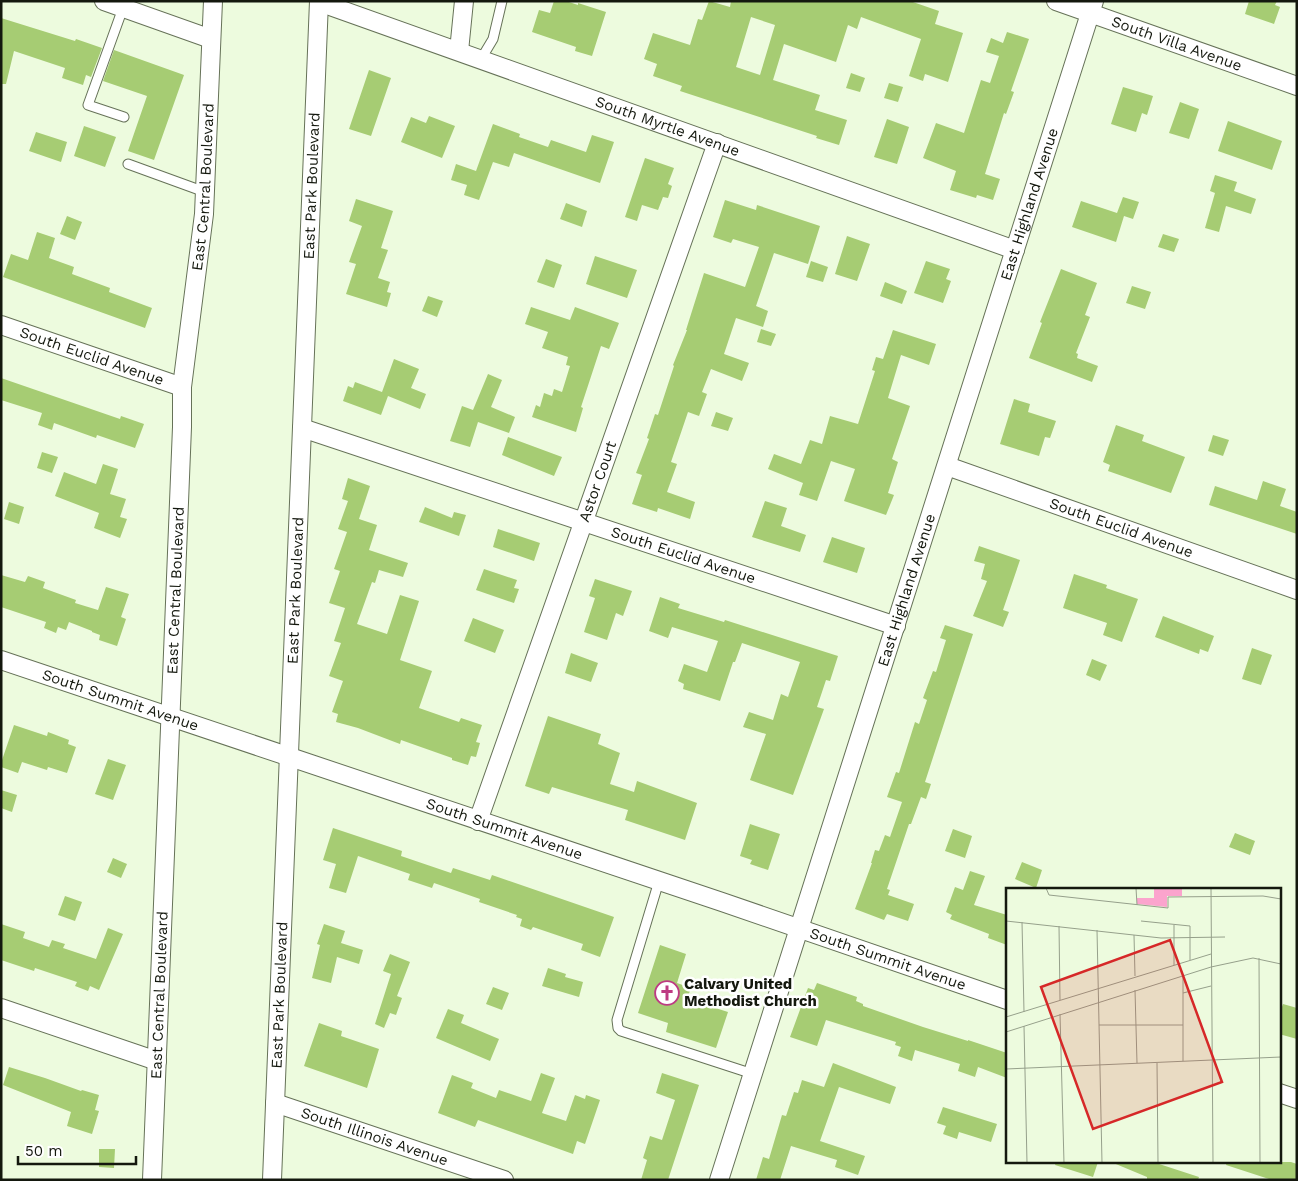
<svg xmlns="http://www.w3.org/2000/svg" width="1298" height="1181" font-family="'Work Sans',sans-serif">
<rect width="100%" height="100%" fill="#edfbde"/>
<!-- building -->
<path fill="#a6cc73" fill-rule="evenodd" d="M554,1H566L578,5V3L606,12L592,56L575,51L576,47L532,32L539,10L550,13Z
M709,1L730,7L731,1H910L939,11L935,24L963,33L948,82L925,74L923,81L909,76L921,39L861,17L857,29L848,25L836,62L784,44L773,80L820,95L815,110L847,120L839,145L816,138L817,136L680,91L682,86L653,76L657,64L644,59L653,33L690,45L698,19L702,20ZM751,17L775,25L760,75L736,67Z
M1249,1H1277L1275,5L1280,7L1274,24L1245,14Z
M1,18L75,41L76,39L102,48L91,77L86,75L83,85L62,78L65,68L14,51L6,84H1Z
M1007,32L1029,39L1011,91L1014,92L1006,114L1004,113L985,174L1000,179L993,200L977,195L976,198L950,190L956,171L923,158L936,123L964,133L981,80L990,83L999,56L986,52L991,38L1003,43Z
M114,50L184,75L154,160L128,151L147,96L103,81Z
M369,70L391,78L371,136L349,129Z
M851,73L865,78L860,92L846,88Z
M889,83L903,87L898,102L884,98Z
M1123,87L1153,96L1147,115L1142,113L1136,132L1111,124Z
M1180,102L1199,109L1189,139L1169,133Z
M429,116L455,126L442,158L401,142L411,117L426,123Z
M887,119L909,127L897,164L874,157Z
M1228,121L1282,141L1272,170L1218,151Z
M493,124L520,134L519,137L548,147L551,140L586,152L592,135L614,142L600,183L514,153L509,167L493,162L479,200L464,195L467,185L451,180L456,164L476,171Z
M84,126L116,137L105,167L74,156Z
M36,132L67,142L61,162L29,151Z
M645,158L674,168L668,184L672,186L668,198L663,197L658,210L642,205L637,221L625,217Z
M1215,175L1237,182L1234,191L1256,199L1251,214L1226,206L1219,232L1205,228L1215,193L1210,191Z
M1123,197L1139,202L1133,219L1124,216L1116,242L1072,227L1081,201L1117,213Z
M356,199L393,211L381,248L388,250L378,278L390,282L387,292L391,293L387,307L346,294L356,264L349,262L362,226L349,221Z
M725,200L756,210L757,205L820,226L808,264L774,253L756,306L768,311L763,327L736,318L724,354L749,363L742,381L711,369L702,392L707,394L699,416L688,412L671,462L677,464L667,492L695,502L690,519L658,508L657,512L632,504L642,475L636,473L649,439L647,438L655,414L658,415L674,366L673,365L687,330H686L704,273L745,287L759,247L733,239L731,243L713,237Z
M566,203L587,211L582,227L560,219Z
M67,216L82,222L75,240L60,234Z
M37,232L55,238L49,258L74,267L72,274L110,288L109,292L152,308L145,328L3,277L11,254L28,260Z
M1163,234L1179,239L1174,252L1158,247Z
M847,236L870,244L857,281L835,274Z
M595,256L637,270L627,298L586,284Z
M546,259L562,265L554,288L537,282Z
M811,261L828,267L823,282L806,277Z
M926,261L950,269L946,279L951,281L943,303L914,293Z
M1061,269L1097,283L1085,315L1090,317L1076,353L1078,354L1077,358L1098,366L1092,382L1029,358L1042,323L1040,322Z
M885,282L907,291L902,304L880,296Z
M1132,286L1151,292L1145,309L1126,303Z
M428,296L443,301L437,317L422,311Z
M531,307L570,320L575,307L619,323L609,349L601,346L581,407L583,408L576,432L532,417L536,405L540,407L544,393L552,396L554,389L562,392L570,366L566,365L568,357L542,348L548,332L525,324Z
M761,329L776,334L771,346L757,342Z
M893,330L936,344L929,365L901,355L888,398L910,406L892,459L898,462L888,493L894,495L886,515L844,501L855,469L831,461L817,501L799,495L803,483L768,469L774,454L801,464L810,440L822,444L830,416L858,424L875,371L872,370L876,357L883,359Z
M394,359L419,369L411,388L426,394L420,409L388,396L381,415L343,401L348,386L353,388L355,382L382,392Z
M488,374L502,380L491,407L515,417L509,433L478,422L470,447L450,441L462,406L473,410Z
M1,378L120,419L121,416L144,424L135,448L97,435L96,438L54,423L52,430L38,425L42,413L1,400Z
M1014,399L1030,404L1028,412L1056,421L1050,438L1045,437L1039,456L1000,444Z
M716,412L733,418L728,431L711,426Z
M1116,425L1144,435L1142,441L1185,457L1171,493L1108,471L1110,465L1103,462Z
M1213,435L1229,440L1223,456L1208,451Z
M508,437L562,457L554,476L502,455Z
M42,452L58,457L52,473L37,468Z
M103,464L118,469L110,494L126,499L120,517L127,519L120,538L94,528L99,513L55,496L64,472L96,484Z
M348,478L370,486L359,519L377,525L369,550L408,563L403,577L379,570L375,583L372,582L357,624L387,634L400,595L419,601L400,660L432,671L419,708L459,722L461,718L482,725L476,742L480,743L476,757L471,756L468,765L452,760V758L401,740L400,744L358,728L336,722L338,714L332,712L343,681L329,676L341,643L334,641L345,608L329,603L340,571L334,569L347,532L338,529L348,501L342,499Z
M1263,481L1286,489L1280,506L1297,512V534L1209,505L1215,486L1257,500Z
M765,501L787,508L781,526L806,535L800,552L752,537Z
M9,502L24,507L19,524L4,519Z
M425,507L452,518L454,512L466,515L459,536L419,522Z
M498,529L540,543L534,561L493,547Z
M832,537L865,548L857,573L823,562Z
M979,546L1020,560L1003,610L1009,612L1003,627L973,616L987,581L981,579L985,564L974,561Z
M484,569L517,580L514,588L519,589L514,603L476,590Z
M1074,574L1107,585L1106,588L1138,599L1122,642L1103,635L1107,623L1063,608Z
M1,575L25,582L28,576L45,582L43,588L76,600L75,603L98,610L106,587L129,594L121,617L126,619L117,646L99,640L100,635L92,632V631L69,622L66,630L58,627L56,633L44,628L46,622L1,607Z
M595,579L632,591L623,616L616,613L607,640L584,632L595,598L589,596Z
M660,597L680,604L678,608L724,622L725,620L838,656L830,681L826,680L817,707L824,709L793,795L750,780L766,734L743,727L749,712L773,720L781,694L788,697L800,662L742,643L735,662H733L720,701L683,689L684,684L678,681L684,664L707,672L718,641L672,627L668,638L649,631Z
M1163,616L1214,636L1208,652L1200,649L1199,654L1155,637Z
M473,618L504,630L495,653L464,641Z
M945,625L973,634L925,782L931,784L926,799L921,797L911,824H909L887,889L890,890L888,895L914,904L908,921L887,914L884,920L855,909L872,863H871L875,850L879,851L885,835L890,837L902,802L887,797L896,772L899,773L915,722L919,724L927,700L923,698L933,671L936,672L946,640L940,638Z
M1252,648L1272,655L1261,685L1242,679Z
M571,653L598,663L591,682L565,673Z
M1092,659L1107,665L1100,681L1086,675Z
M548,716L601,734L598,744L620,753L610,784L634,792L637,781L697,803L685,840L625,820L628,810L552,787L549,794L525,786Z
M14,725L47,736L48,732L69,740L68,744L76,747L67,773L48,767L47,770L22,762L18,773L1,767V763Z
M108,759L126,765L113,800L95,794Z
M1,790L17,795L12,812L1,808Z
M750,824L780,834L768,870L750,864L752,860L740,856Z
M333,828L402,851L401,856L451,873L453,868L490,880L492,875L614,917L600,957L581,950L583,944L533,927L531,930L520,926L522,919L516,917L517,915L479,902L480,899L434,883L432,888L408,880L410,874L358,856L346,893L329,888L336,864L323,860Z
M953,829L972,836L965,858L945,851Z
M1235,833L1255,841L1250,855L1229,847Z
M113,858L127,864L121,878L107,872Z
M1022,862L1042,870L1036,888L1015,879Z
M970,871L985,876L974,905L1007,915V945L988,938L989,934L950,919L952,915L946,912L955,887L963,890Z
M65,896L82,902L75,921L58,915Z
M1,924L25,932L23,938L49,947L52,940L65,944L63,948L96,959L108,928L123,934L99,990L90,986L88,991L75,986L77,982L35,968L34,971L1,960Z
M324,924L345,931L341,943L363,950L359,964L337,957L331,983L312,978L320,945L317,944Z
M660,945L686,954L677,983L691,988L687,999L728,1012L716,1048L666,1032L668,1023L638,1013Z
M390,954L410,962L397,996L402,998L396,1015L390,1013L384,1028L375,1024L391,974L383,971Z
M548,968L566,974L565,977L583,982L579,997L542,986Z
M817,983L857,997L856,1001L863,1004V1006L923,1027L968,1041V1040L1007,1053V1078L978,1067L975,1077L958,1071L960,1064L915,1050L912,1061L898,1056L901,1047L895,1045L896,1042L826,1020L817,1046L790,1037L808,988L814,990Z
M493,987L509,993L502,1010L486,1004Z
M1283,1004L1297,1008V1039L1279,1034V1015Z
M448,1009L464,1015L461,1023L499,1039L490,1061L436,1038Z
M319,1023L342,1031L341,1036L379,1049L367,1088L304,1066Z
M833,1063L896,1087L890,1104L839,1087L820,1141L865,1156L858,1175L835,1167L837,1160L791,1146L780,1180H756L763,1157L769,1159L782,1115L786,1116L794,1092L798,1093L802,1080L824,1087Z
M9,1067L45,1078L81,1091L82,1090L99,1095L95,1110L99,1111L92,1134L67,1126L71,1112L3,1085Z
M541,1073L555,1078L542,1113L566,1121L575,1095L585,1099L586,1095L600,1100L585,1144L577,1141L573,1154L478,1120L475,1127L438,1113L452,1075L473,1083L471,1088L496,1098L499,1090L531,1101Z
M662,1073L699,1085L668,1180H641L647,1160L643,1158L650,1136L662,1140L675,1100L656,1093Z
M943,1107L997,1124L991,1142L959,1132L957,1139L943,1134L946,1126L937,1123Z
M99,1149H115L114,1168L99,1167Z
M1056,1162H1098L1093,1177L1055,1165Z
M1111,1162H1153L1199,1177L1198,1180H1147V1177Z
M1227,1162H1291L1297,1164V1180H1272L1226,1165Z"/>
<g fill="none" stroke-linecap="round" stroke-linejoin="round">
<!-- lane casing -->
<g stroke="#667258" stroke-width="11">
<path id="lane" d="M123,8L88,105L124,117
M481,59L493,39L502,1
M128,164L205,192
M659,881L617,1020L618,1028L621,1031L753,1074"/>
</g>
<!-- street casing -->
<g stroke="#667258" stroke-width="20">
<g id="street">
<path d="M104,1L211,39"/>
<path id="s1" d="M1056,1L1297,86"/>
<path id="s2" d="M319,2L1015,250"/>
<path d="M459,51L464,1"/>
<path id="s3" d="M1,325L182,387"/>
<path id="s4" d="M302,428L896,626"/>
<path id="s5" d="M947,466L1297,590"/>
<path id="s6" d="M1,660L722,902L1007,1000"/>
<path id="s7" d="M478,821L717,143"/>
<path d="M1,1008L157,1061"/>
<path d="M1279,1093L1297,1099"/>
<path id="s8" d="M275,1103L504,1180"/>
<path id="s9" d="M152,1180L182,427V387L204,214L213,1"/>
<path id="s10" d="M272,1180L319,1"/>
<path id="s11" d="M719,1180L1094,1"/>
</g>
</g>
<!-- lane -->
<use href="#lane" stroke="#fff" stroke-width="9"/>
<!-- street -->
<use href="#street" stroke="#fff" stroke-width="18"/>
</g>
<!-- icons -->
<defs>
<g id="church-ring" transform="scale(1.25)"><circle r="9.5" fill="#fff" stroke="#bd3b83" stroke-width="1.5"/><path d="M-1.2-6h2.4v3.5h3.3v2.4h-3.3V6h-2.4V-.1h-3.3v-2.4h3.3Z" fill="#bd3b83"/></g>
</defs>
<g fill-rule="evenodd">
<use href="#church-ring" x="667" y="993"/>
</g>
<g text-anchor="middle" stroke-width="5" stroke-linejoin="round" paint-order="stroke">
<!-- street labels -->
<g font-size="15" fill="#14180e" stroke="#fff">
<text dy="5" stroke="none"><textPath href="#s1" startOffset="128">South Villa Avenue</textPath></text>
<text dy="5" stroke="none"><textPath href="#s2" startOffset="370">South Myrtle Avenue</textPath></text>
<text dy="5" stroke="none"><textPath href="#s9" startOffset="995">East Central Boulevard</textPath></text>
<text dy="5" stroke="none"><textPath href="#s10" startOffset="995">East Park Boulevard</textPath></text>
<text dy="5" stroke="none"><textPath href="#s11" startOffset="1024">East Highland Avenue</textPath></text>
<text dy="5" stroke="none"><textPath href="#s3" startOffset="96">South Euclid Avenue</textPath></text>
<text dy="5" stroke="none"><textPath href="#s7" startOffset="360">Astor Court</textPath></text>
<text dy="5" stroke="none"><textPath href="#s5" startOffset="185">South Euclid Avenue</textPath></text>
<text dy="5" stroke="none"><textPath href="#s4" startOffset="402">South Euclid Avenue</textPath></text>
<text dy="5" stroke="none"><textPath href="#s9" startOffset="590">East Central Boulevard</textPath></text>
<text dy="5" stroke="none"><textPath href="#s10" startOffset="590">East Park Boulevard</textPath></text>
<text dy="5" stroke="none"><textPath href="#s11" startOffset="619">East Highland Avenue</textPath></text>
<text dy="5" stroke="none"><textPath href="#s6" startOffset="126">South Summit Avenue</textPath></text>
<text dy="5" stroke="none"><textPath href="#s6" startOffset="531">South Summit Avenue</textPath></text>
<text dy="5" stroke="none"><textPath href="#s6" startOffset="936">South Summit Avenue</textPath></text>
<text dy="5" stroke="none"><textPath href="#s9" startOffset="185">East Central Boulevard</textPath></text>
<text dy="5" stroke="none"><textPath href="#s10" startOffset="185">East Park Boulevard</textPath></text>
<text dy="5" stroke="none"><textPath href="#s8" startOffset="105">South Illinois Avenue</textPath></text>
</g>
<!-- poi labels -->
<g font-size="15" font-weight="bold" fill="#14180e" stroke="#fff" text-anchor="start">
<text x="684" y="989">Calvary United<tspan x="684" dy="17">Methodist Church</tspan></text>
</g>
</g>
<!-- overview -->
<g transform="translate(1006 888)">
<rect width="275" height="275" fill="#edfbde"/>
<path d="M148,0H176V8H161V19L131,16V10H148Z" fill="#fba4cd"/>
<path fill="none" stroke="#96a08b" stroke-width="1" d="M40,0L43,7L162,20V9L257,8L275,11M130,0L131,17M205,0L207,275M0,33L155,50L219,49M135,33L184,38V72M16,34L18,124M168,37V77M53,38L54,112M91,42L96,275M128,47L129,88M253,70L254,275M177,87V173M129,102L131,175M177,105L205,98M54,126L58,275M0,129L205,66M93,137H177M18,138L21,275M0,144L205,79L247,70L275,76M151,175L152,275M0,181L275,169"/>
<path fill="#d62828" fill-opacity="0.15" stroke="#d62828" stroke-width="2.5" d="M164,52L216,194L87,241L35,99Z"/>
<rect width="275" height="275" fill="none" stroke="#14180e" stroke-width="2.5"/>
</g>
<!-- border -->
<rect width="1298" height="1181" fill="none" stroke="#14180e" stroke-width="5"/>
<!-- scale -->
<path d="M18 1156v8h118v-8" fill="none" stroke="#14180e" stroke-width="2.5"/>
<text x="25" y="1156" font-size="15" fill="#14180e" stroke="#ffffff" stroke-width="4" paint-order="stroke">50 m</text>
</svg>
